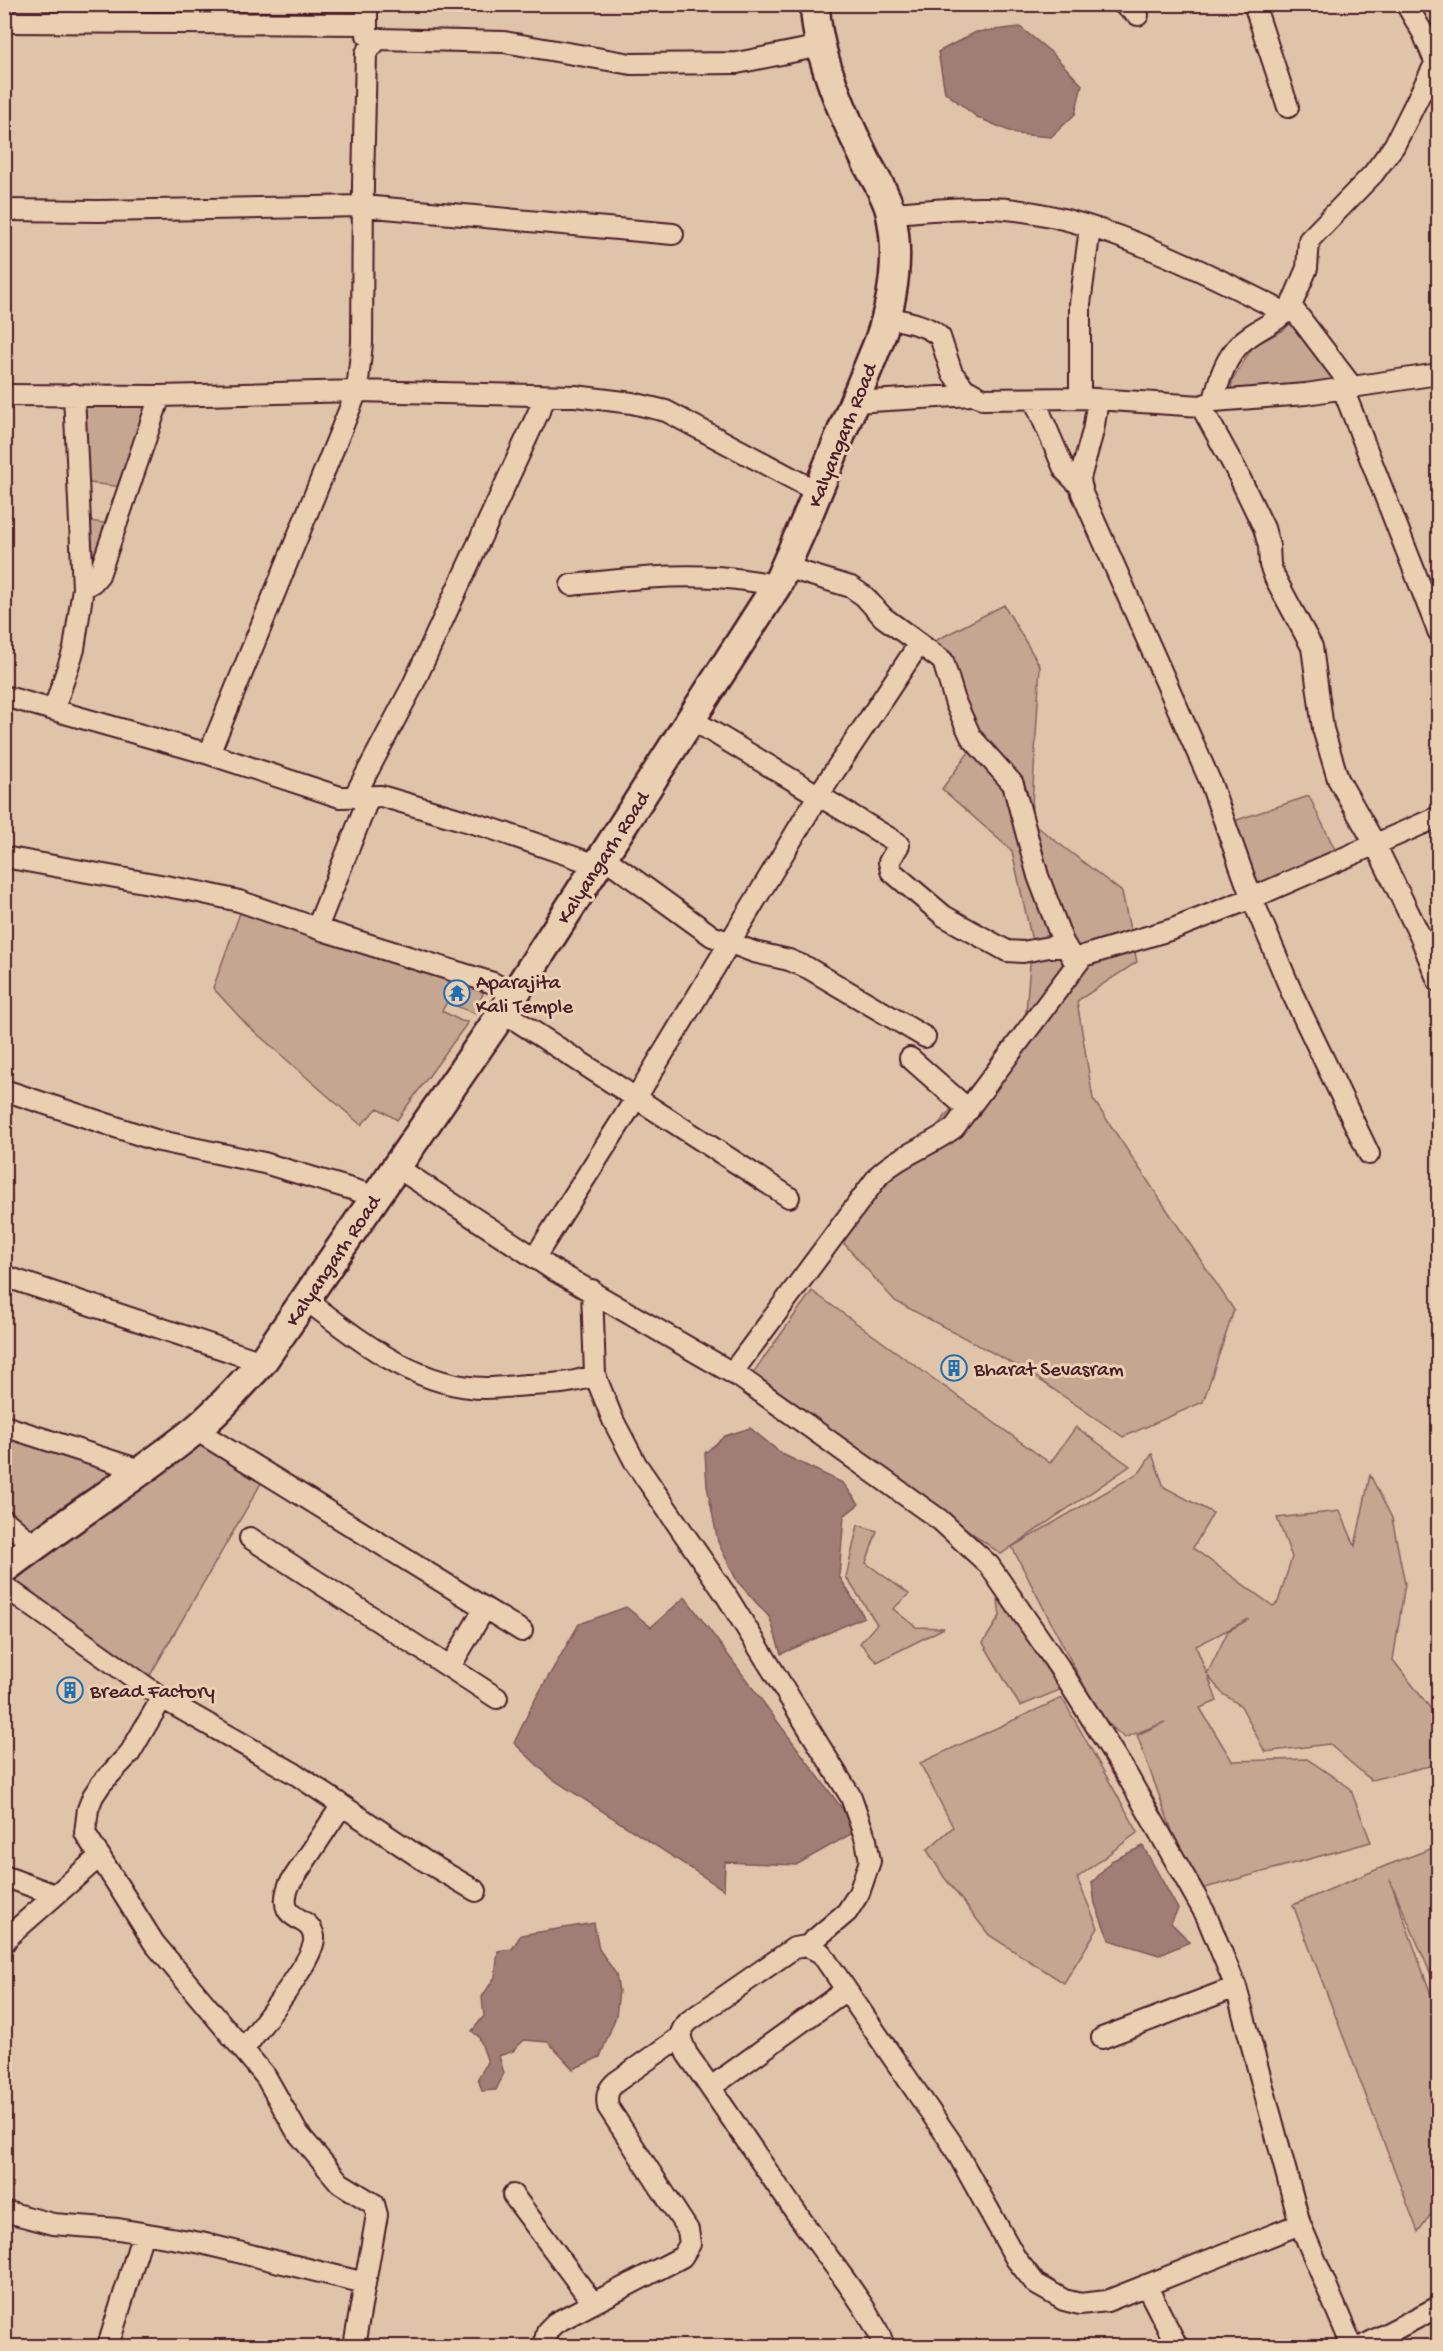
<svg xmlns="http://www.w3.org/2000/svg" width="1443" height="2351" font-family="'Gochi Hand',sans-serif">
<rect width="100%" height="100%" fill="#e0c4a9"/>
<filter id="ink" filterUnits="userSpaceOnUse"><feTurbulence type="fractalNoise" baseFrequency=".0167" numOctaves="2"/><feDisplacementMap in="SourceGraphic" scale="12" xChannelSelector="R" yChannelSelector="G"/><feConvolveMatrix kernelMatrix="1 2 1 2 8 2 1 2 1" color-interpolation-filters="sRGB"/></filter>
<g filter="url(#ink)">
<!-- green -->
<path fill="#c4a691" stroke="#87625e" stroke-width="1.5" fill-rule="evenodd" d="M1298,314L1347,386L1230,400L1232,381L1253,346L1284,330Z
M81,406L153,407L123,487L81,482Z
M84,520L110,524L91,577Z
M1004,605L1040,666L1031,822L1122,892L1137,962L1077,1001L1093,1099L1234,1310L1203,1402L1123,1437L1025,1370L895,1301L840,1239L1025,1023L1032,941L1012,851L942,789L969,752L946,703L935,641Z
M1309,796L1340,860L1252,898L1225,824Z
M240,913L351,949L486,984L476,1014L447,1002L442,1011L461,1021L468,1022L397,1120L378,1108L361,1125L247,1025L213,988Z
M812,1291L1050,1463L1076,1427L1130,1466L1001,1554L752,1374Z
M196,1430L267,1473L148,1679L5,1586L43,1541L5,1511L4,1433L136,1474Z
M1152,1454L1164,1487L1213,1513L1193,1548L1273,1606L1278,1602L1292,1557L1277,1518L1340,1511L1355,1546L1370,1475L1392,1518L1405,1584L1393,1660L1438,1718V1764L1371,1780L1329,1744L1265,1752L1241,1706L1222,1693L1208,1676L1217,1701L1200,1708L1232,1761L1307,1759L1350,1788L1371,1842L1194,1891L1137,1735L1165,1722L1124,1738L1098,1713L1012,1547L1140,1472ZM1249,1619L1228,1631L1207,1674L1196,1646Z
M858,1525L877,1531L866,1563L909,1594L893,1609L916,1627L944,1628L877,1662L860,1643L877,1624L846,1577Z
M997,1592L1060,1690L1020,1706L983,1643L1000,1616Z
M1062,1698L1138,1832L1077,1878L1098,1928L1064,1983L989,1935L944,1877L927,1850L953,1827L920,1763Z
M1438,1846V1991L1390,1880L1438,2014V2208L1436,2207L1418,2232L1293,1905L1385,1866Z"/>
<!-- water -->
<path fill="#a07e74" stroke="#7e5857" stroke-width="1.5" d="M1020,27L1052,53L1082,85L1075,114L1051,137L1016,134L977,117L945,92L938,52L976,32Z
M750,1428L782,1454L843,1483L859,1504L844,1516L839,1576L864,1617L781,1654L770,1618L737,1581L718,1542L707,1486L705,1453L725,1436Z
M685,1597L858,1830L796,1865L725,1862L724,1890L551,1778L514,1743L533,1703L579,1624L626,1607L651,1627Z
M1143,1846L1178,1909L1171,1923L1190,1942L1159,1955L1109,1940L1095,1904L1092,1883L1111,1861Z
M594,1923L599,1949L616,1974L619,1991L616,2016L600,2057L573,2069L548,2042L524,2040L513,2051L499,2056L504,2073L496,2090L482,2091L478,2078L488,2062L479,2037L472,2031L484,2016L482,1997L495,1977L498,1951L512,1949L521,1935Z"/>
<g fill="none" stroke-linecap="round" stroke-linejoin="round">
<!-- minor casing -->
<g stroke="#4a1f2b" stroke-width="24">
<path id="minor" d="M1123,4L1138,15
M1254,4L1288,107
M1406,4L1423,33L1438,68
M4,22L367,24
M367,35V4
M4,210L99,211L363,206L673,234
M891,213C923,211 955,207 987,208C1084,209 1200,270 1286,313
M888,317C905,322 927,324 940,337L952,373L965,389L983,399L1080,398L1201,406L1214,401L1306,394L1438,374
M1353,388L1291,306L1307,268L1309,240L1373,174L1394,146L1435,64
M1343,389L1438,631
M4,395L160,396L357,391L575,396L632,403L666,411L816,491
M1080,398V304L1090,228
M1034,399L1065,471L1082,488
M1098,400L1093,431L1080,478L1082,493L1210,781L1249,891L1292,993L1369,1154
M1214,401C1219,379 1225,358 1242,342C1257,328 1278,323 1291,306
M854,402L972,395
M1201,406L1236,470L1264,528L1269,546L1270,565L1275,578L1312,647L1323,729L1338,779L1375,844L1421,938L1438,981
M785,567L851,587L864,596L883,617L943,661L956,704L971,737L1013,784L1038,876L1063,942L1076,964
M571,585C619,580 668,574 716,577C736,578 757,582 777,585
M83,588L93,582L99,575L160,396
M4,696L209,754L340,797L381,796L493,829L597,865
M54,709L74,649L83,588L74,394
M691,719L896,842L899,845L889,862L891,871L944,916L1007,951L1023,952L1049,947H1066
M209,754L357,391L362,343L363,184L366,53L378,39L504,42L631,64L737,63L821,46
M354,797L412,687L546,396
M602,856L712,936L754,952L789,960L808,968L925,1037
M4,857L199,892L239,901L325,931L493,983L514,995
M317,928L369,797
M503,1012L789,1197
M910,1058L969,1110
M4,1090L155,1140L264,1163L375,1196
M398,1168L552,1269L741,1378L940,1520L989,1565L1059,1667L1127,1775L1206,1915L1236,1987L1300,2224L1352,2346
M535,1257L636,1098L818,796L919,644
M4,1276L262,1362
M592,1290L595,1375L613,1420L636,1464L726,1595L851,1797L866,1840L870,1861L859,1893L847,1912L807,1946
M305,1299C358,1339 416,1388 486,1388C500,1388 514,1386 527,1385C550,1384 573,1384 595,1375
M732,1373L879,1175C900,1155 930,1146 954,1128L1083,956L1173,929L1252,898L1438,817
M4,1426L143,1471
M196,1430L522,1631
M4,1520L35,1546
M250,1538L497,1698
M4,1586L162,1698L297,1775L425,1861L476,1891
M450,1667L485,1608
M162,1698L130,1753L101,1784L93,1796L88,1809L85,1833L154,1943L266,2077L297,2132L340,2183L374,2204L377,2215L354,2346
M4,1876L55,1895
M4,1943L9,1936L100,1856
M1102,2038L1236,1987
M243,2050C257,2031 317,1957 314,1937C310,1912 275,1925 289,1885L342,1805
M711,2087L846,1990
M513,2195L593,2303
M4,2211L53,2224L118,2229L201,2243L365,2283
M1146,2285L1177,2346
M108,2346L143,2233
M544,2346L547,2331L555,2323L682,2257L690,2244L688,2230L608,2107C606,2096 607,2090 616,2082L680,2037
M884,2346C872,2311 829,2260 807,2228C766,2171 728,2112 687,2054C681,2039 676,2034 689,2021L794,1948L807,1946L821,1953L951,2142L1016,2259L1036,2284L1064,2300L1080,2304L1107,2301L1300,2224
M1363,2346L1438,2307"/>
</g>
<!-- secondary casing -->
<g stroke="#4a1f2b" stroke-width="33">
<path id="secondary" d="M4,1569C66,1521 133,1480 194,1431C219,1411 240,1386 262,1362L503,1012L777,585L805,522L879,341C893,301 900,257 891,215C888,197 874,177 866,161C844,116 816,54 815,4"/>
</g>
<!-- minor -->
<use href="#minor" stroke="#eacfb1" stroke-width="20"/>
<!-- secondary -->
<use href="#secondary" stroke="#eacfb1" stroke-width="28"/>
</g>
</g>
<!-- icons -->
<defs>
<g id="temple-ring" transform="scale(1.35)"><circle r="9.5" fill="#eacfb1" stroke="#1f6fb2" stroke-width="1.5"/><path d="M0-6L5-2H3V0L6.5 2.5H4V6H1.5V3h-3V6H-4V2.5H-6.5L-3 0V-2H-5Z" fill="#1f6fb2"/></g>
<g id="building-ring" transform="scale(1.35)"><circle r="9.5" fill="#eacfb1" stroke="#1f6fb2" stroke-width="1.5"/><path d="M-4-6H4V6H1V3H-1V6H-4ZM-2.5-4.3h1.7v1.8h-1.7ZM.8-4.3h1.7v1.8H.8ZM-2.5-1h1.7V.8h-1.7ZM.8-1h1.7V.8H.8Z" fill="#1f6fb2"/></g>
</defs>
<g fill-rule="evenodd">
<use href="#temple-ring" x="457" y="993"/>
<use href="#building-ring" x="954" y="1368"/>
<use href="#building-ring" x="70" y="1690"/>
</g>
<g text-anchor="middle" stroke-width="6" stroke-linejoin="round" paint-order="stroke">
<!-- street labels -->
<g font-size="21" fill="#4a1f2b" stroke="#eacfb1">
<text transform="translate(841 435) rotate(-68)" y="7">Kalyangarh Road</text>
<text transform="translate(602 857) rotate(-57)" y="7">Kalyangarh Road</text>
<text transform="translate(332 1260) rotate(-56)" y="7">Kalyangarh Road</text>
</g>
<!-- poi labels -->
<g font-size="21" fill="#4a1f2b" stroke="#eacfb1" text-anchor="start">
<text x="476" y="988">Aparajita<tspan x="476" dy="24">Kali Temple</tspan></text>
<text x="974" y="1375">Bharat Sevasram</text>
<text x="90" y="1697">Bread Factory</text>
</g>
</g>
<!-- margin -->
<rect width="1443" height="2351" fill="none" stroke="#eacfb1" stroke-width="24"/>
<rect x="12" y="12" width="1419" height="2327" fill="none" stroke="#4a1f2b" stroke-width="2" filter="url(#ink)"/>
</svg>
